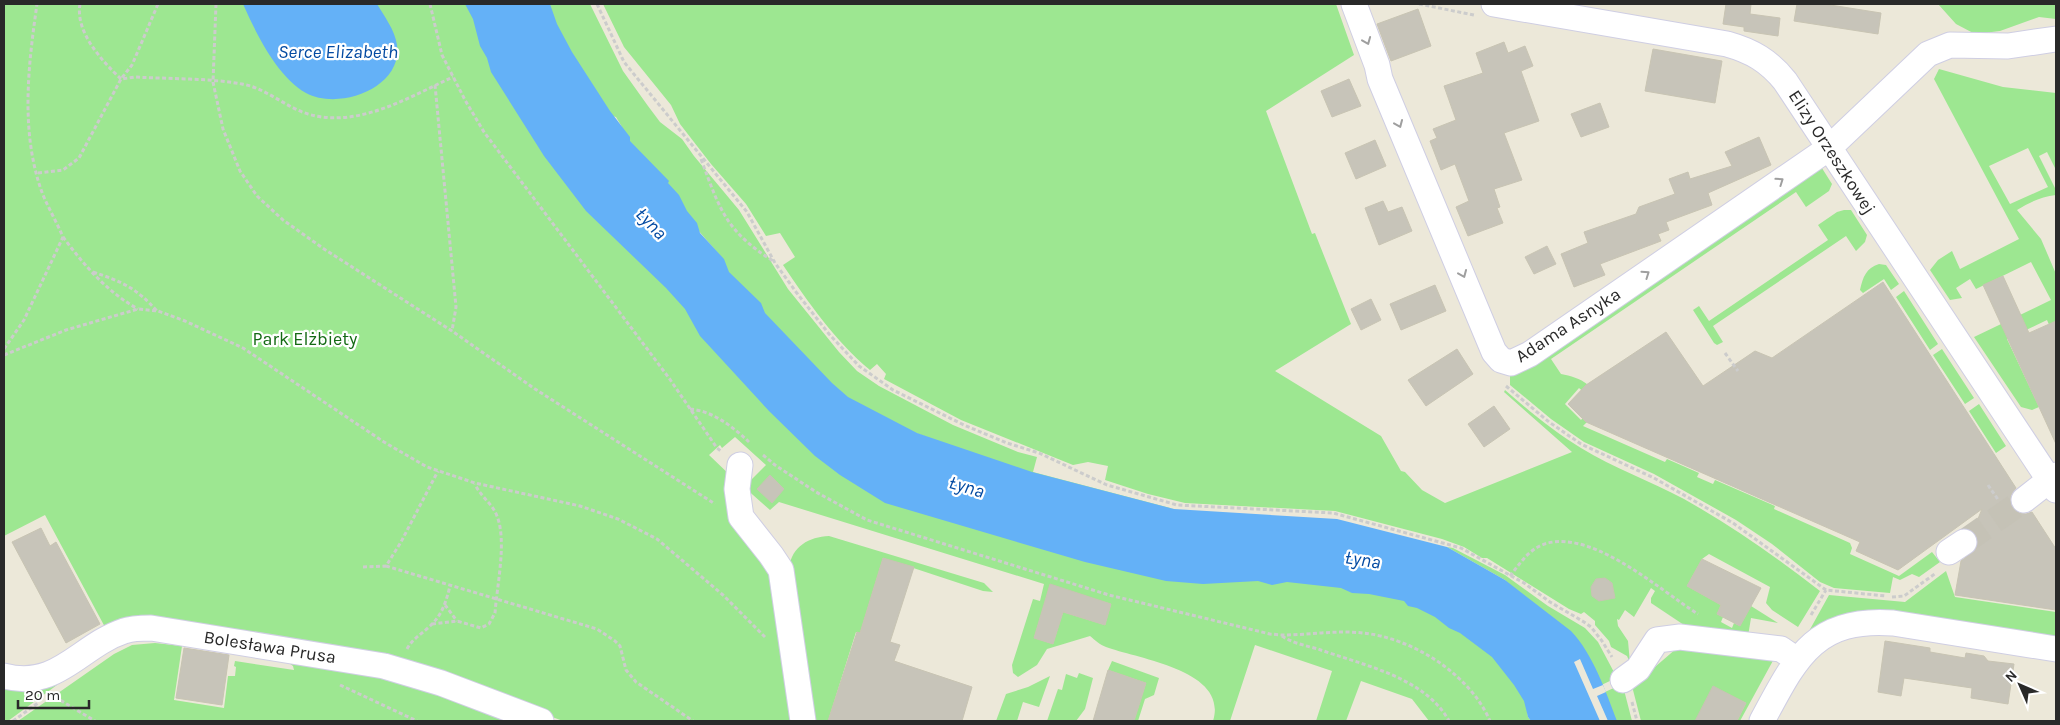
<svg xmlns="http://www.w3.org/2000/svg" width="2060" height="725" font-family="Karla,sans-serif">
<rect width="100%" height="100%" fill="#ece8d9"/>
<!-- green -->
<path fill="#9de791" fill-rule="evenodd" d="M4,4H472L745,372L1303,572L1457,614L1523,685L1528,717L1531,721H1429L1412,699L1361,681L1346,721H1316L1332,671L1255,645L1230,721H1213C1229,670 1138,659 1106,647C1100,645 1095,640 1090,636L1047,649L1037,665L1018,677L1013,673L1012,665L1033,599L1040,601L1044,584L779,502L770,510L744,487L766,465L735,437L722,448L720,445L709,455L733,478L768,558L796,721H563L411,664L106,629L45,515L4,536ZM1050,585L1111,604L1105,625L1063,612L1053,644L1034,638Z
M535,4H590L623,71L648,106L660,122L682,139L694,156L739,210L788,289L839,352L857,371L879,386L953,425L1018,452L1037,457L1033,472L1174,509L975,478L817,382L731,281L723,259L627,148L622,127L616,117L603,114Z
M603,4H1336L1354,55L1266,111L1312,234L1315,233L1351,324L1275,371L1381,436L1401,471L1405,472L1422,490L1445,503L1572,452L1504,392L1505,390C1529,411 1554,432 1581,448C1614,468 1650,481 1684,499C1732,526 1776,557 1820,591L1798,627L1772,610L1766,603L1770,587L1709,554L1702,559L1687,586L1721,605L1717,614L1723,617L1721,622L1732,628L1734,623L1740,626L1751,606L1778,623L1751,618L1748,636L1687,627L1651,603V598L1655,591L1651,588L1634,617L1625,610L1619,620L1617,619L1618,626L1628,641L1630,663L1627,656L1611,647L1609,641L1595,625V621L1584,612L1581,614L1569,609L1487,558H1482L1464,547L1442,539L1335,511L1185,503L1148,494L1105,480L1108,466L1088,462L1073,465L961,420L884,379L886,374L877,364L870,370C835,341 808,302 783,265L795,257L780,233L766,236L746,204L711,164L680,124L671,105L624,47Z
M1938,4H2056V19L2039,17L2000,31L1975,34L1956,24Z
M1939,69L2003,87L2056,93V170L2047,152L2039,156L2056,190V195C2041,197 2030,202 2017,210L2041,239L2056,274V341L2047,320L2007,339L2039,407L2032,410L2021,407L1974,337L2051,300L2031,262L1976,289L1970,279L1956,288L1962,298L1950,300L1930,270L1938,260L1952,251L1960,269L2019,239L1934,79ZM2028,148L2048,187L2010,204L1989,166Z
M1820,165L1832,184L1829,191L1806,207L1796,192L1551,359L1561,374C1580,377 1600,387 1600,409L1583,426L1665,462L1667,459L1699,473L1697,477L1713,484L1715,480L1775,506L1774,509L1850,543L1852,548L1850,554L1899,576L1932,552L1940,562L1919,577L1912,574L1900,580L1893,577L1890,593L1834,588L1820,582L1772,544L1736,520L1654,474L1584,442L1551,419L1510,385V371ZM1579,388L1596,403L1581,420L1565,404Z
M1844,210H1851L1867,235L1865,242L1856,251L1846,236L1713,326L1723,342L1717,345L1714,343L1693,310L1699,306L1709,321L1828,240L1818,225L1837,212Z
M1879,264L1886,265L1899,284L1891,290L1884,279L1863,293L1860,290C1863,277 1866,268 1879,264Z
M1904,291L1938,344L1930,350L1896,297Z
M1942,349L1974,398L1965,404L1933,355Z
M1979,404L2006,446L1996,453L1969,411Z
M829,536L984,583L993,592L983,591L883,558L860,633L856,632L828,721H812L789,568C792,546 809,537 829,536Z
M1447,547L1453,548L1505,575L1548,606L1585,628L1598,642L1616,676L1612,680L1593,689L1505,580Z
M1946,571L1955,597L2056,612V638L1884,610L1850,613L1808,633L1829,595L1905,602Z
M155,643L182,646L174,700L224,708L228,676H235L236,667L234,666L235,661L294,670L293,666L289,663L380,677L422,687L516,721H18L114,654L132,645Z
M1677,648L1775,657L1740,721H1737L1746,703L1713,687L1697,721H1641L1633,690L1634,685Z
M1112,661L1159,678L1154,695L1145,699L1138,721H1134L1146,683L1108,670Z
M1079,673L1093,678L1085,709L1076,721H1047L1058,689L1062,690L1066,674L1077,678Z
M1050,676L1039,707L1023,702L1017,721H996L1006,694L1028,687Z
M57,685L8,721H4V689L27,691Z
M1623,686L1632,721H1608L1596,696L1616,687Z"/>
<!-- water -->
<path fill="#64b1f7" d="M243,4H377C384,16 395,30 397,45C403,88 339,111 306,93C276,75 257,35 243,4Z
M465,4H550L557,24L572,52L610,111L630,137V141L669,181L668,183L679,195L687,211L697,223L700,233L724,259L729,272L761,303L765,313L832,383L848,397L917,433L1032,472L1174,509L1337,519L1447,547L1505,580L1571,631C1593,654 1606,692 1617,721H1531L1528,717L1524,701L1514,685L1492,657L1460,633L1449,628L1435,617L1417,608L1408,606L1404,601L1369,594L1352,593L1341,588L1287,582L1272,585L1258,581L1203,584L1166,581L1085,562L885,503L840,475L815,456L769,411L712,349L700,336L685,309L666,288L586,211L544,156L491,72L487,58L480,46L473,19Z"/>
<!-- pier -->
<path fill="#ece8d9" d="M1580,659L1593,689L1603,685L1606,692L1597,696L1608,721H1600L1574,662Z"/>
<!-- building -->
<path fill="#c7c4b9" stroke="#c8c4b3" d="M1726,4H1751L1750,14L1780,18L1778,36L1744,31V27L1723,24Z
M1797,4H1824L1881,13L1878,34L1794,21Z
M1418,9L1431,46L1391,61L1377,24Z
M1504,42L1508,53L1525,46L1533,66L1521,71L1539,121L1504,133L1522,180L1494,189L1500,207L1497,208L1503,223L1468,236L1456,207L1469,201L1455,164L1441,170L1430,141L1437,138L1433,129L1456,120L1444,86L1483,73L1476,53Z
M1653,49L1722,61L1715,103L1645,91Z
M1349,79L1361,106L1332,117L1321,91Z
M1600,103L1609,127L1581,137L1571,114Z
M1759,137L1771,165L1708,193L1712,205L1666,222L1669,230L1658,234L1661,241L1600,264L1605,275L1574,287L1561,254L1588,243L1584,232L1636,214L1639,207L1675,194L1669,179L1688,172L1690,179L1732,166L1725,152Z
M1375,140L1386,166L1356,179L1345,153Z
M1383,201L1388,212L1402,207L1412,231L1379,245L1365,208Z
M1547,246L1556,264L1534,274L1525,257Z
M2003,276L2029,333L2056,321V444L1983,285Z
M1883,282L2016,488L2011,495L2010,502L2012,508L2019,513L2026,514L2032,512L2056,549V610L1955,595L1961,561L1977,548L1978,541L1973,531L1982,509L1898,570L1856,551L1860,542L1586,422L1568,404L1586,385L1666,332L1703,386L1755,351L1772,358Z
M1435,285L1446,311L1401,330L1390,304Z
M1371,299L1381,320L1361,330L1351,309Z
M1457,349L1473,374L1426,406L1408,380Z
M1494,406L1510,429L1484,447L1468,424Z
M770,475L784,489L772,503L757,489Z
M41,528L50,546L56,542L100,624L66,643L12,542Z
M883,558L914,567L890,642L900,645L894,661L972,687L962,721H828L857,632L860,633Z
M1702,559L1761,588L1740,626L1717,614L1721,605L1687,586Z
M1605,578L1612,583L1615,598L1599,601L1592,596L1591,587L1596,579Z
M1050,584L1111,604L1105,625L1063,612L1053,644L1034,638Z
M1885,641L1930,648V652L1965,658L1966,653L1984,656L1988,661L2014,664L2008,704L1971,698L1972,688L1904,678L1901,696L1878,692Z
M184,648L229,655L222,705L176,698Z
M1108,670L1146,683L1134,721H1093Z
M1713,686L1746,703L1737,721H1695Z"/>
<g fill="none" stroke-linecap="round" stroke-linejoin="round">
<!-- minor-tunnel -->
<path stroke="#c5c2b6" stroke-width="25" stroke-dasharray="25 12" stroke-linecap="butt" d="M1964,542L2024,500"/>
<!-- minor casing -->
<g stroke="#cfcee3" stroke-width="27">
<path id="minor" d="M1354,4L1377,65L1380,79L1494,352L1501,360L1511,363L1530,354L1829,148L1928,54L1950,45L2008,46L2056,39
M1494,4L1727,44C1752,51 1769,61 1785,81L2056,490
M740,465L737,489L741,517L771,555L781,570L803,721
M2024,500L2056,475
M1949,552L1964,542
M4,676C58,690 79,646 124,631C132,628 142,628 151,628L384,666L441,683L541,721
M1623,680L1638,669L1657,640L1680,637L1781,649L1797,660
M1762,721C1795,660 1813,617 1893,623L2056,649"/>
</g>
<!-- path -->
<path stroke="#ccc" stroke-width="3" stroke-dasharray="4 2.5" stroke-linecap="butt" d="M80,4C75,32 102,61 121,79L135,77C169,79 208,78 242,84C266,88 285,107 308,114C358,129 409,97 453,77
M216,4L213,82L223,129L240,171L257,196L283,220L324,249L452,331L535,389L715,504
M430,4L442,55L465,100L484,132L669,378L717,448L722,452
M597,4L624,62L747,212L775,263L796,292L829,334L859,366L893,390L964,425L1007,443L1039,453L1107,485L1177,505L1333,513L1461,548L1524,583L1550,602L1584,622L1591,627L1602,641L1612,657
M1419,4L1474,15
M435,85L456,307L452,331
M701,159C720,210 726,232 775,262
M38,173L63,170L79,158L121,79L132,65L158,4
M63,237C84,265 107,292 138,309
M93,272C123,282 136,288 157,311
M4,349L24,320L63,237C57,223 49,209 43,195C20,134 28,67 37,4
M1725,353L1738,371
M4,355L66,330L138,309L158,311L185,321L243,348L384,442L427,467L475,483L580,506L618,519L657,539L723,595L765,637
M1506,386L1549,422L1581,444L1654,478L1733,523L1826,590L1886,596
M690,409C713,411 733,427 749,442
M763,455L775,465L816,492L867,520L1109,595L1270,634L1282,635C1308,635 1337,630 1363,633C1412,638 1470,674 1490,721
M1988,485L1999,501
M386,566L597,629L615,641L620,646L626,670L636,682L693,721
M363,567L386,566L401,542L438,471
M1510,576C1518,566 1525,555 1536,548C1583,520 1659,590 1698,614
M1892,597L1904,596L1936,573
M445,605L457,621
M1811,615L1826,590
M432,624L457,621L481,628L489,624L495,613C497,585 507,541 497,516C492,503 480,496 475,484
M1282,636C1292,643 1307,646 1318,649C1362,665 1425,677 1449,721
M407,649C412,639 422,634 430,626C442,615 446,602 450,586
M340,685L417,721
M55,697L95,721
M1632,702L1637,721
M13,721L38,703"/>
<!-- minor -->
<use href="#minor" stroke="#fff" stroke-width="25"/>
</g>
<!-- one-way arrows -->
<defs><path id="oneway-chevron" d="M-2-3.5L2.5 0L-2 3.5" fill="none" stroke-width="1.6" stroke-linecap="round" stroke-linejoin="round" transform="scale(1.25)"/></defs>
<g stroke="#9f9f9f">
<use href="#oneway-chevron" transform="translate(1367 41) rotate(68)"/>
<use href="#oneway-chevron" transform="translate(1399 124) rotate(67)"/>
<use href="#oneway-chevron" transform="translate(1780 181) rotate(-35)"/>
<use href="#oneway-chevron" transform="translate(1463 274) rotate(67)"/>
<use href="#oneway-chevron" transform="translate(1646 274) rotate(-35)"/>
</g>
<g text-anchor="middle" stroke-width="4.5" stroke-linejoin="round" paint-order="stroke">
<!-- street labels -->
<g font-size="18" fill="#292929" stroke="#fff">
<text transform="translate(1832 152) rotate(57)" y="6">Elizy Orzeszkowej</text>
<text transform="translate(1568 325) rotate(-33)" y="6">Adama Asnyka</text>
<text transform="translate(270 647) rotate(9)" y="6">Bolesława Prusa</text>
</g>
<!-- park labels -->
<g font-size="18" fill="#146a14" stroke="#fff">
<text x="305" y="345">Park Elżbiety</text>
</g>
<!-- water labels -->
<g font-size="19" font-style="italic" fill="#044ba2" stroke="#fff">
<text x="338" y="58">Serce Elizabeth</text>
<text transform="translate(652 223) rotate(47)" y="7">Łyna</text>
<text transform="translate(967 486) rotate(17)" y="7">Łyna</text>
<text transform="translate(1363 559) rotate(9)" y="7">Łyna</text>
</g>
</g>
<!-- border -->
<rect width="2060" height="725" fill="none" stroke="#292929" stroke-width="10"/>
<!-- north arrow -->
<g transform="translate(2020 685) rotate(315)" stroke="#ffffff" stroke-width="4" paint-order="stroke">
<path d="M0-4L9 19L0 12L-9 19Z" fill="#292929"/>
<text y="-8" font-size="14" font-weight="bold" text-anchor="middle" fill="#292929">N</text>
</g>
<!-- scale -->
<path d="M18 700v8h71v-8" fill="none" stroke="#292929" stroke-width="2.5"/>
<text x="25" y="700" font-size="15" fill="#292929" stroke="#ffffff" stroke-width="4" paint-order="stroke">20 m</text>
</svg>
